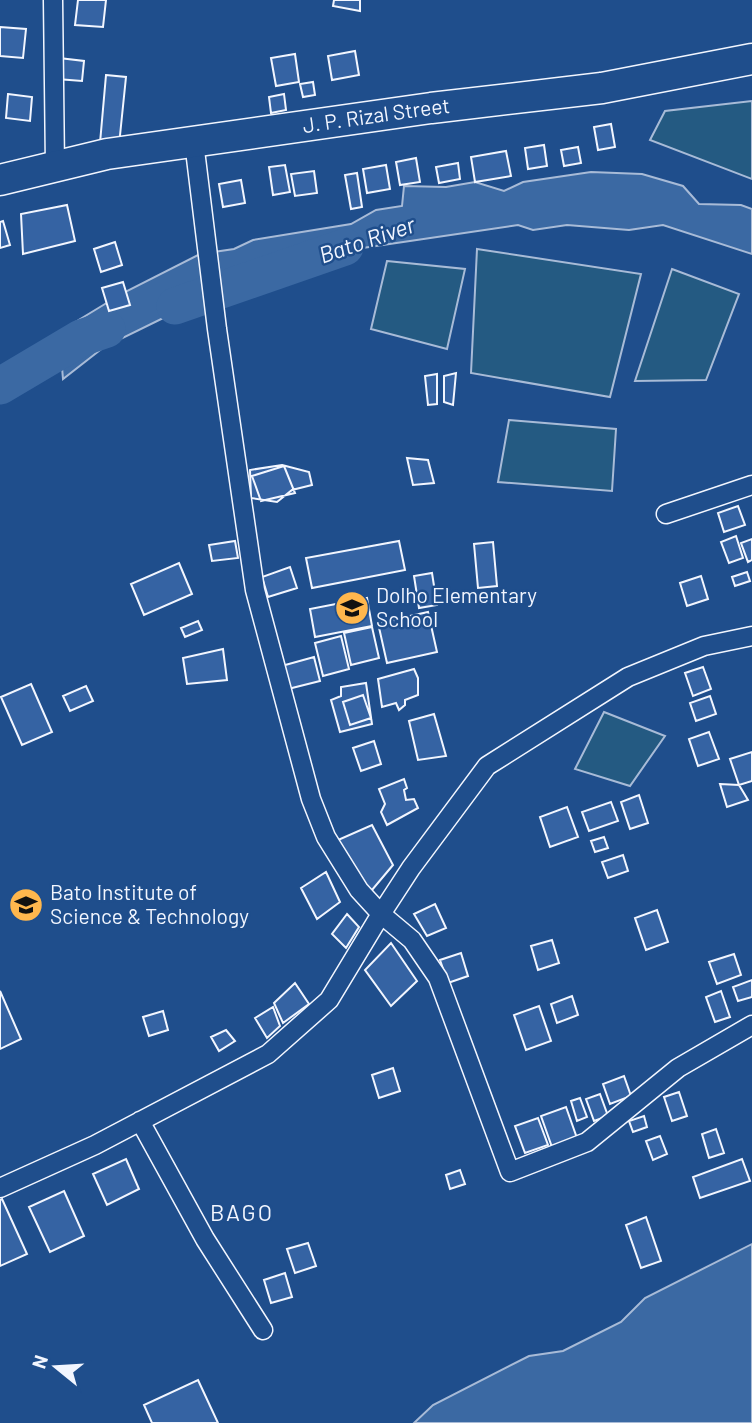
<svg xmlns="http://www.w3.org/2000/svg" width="752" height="1423" font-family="Barlow,sans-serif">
<rect width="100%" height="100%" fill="#1f4e8c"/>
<!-- green -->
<path fill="#245a82" stroke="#a8bbd7" stroke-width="2" d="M752,101V179L650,140L665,111Z
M477,249L641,274L610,397L471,373Z
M387,261L465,269L447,349L371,329Z
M672,269L739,294L706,380L635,381Z
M509,420L616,429L612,491L498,482Z
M604,712L665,736L630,786L575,769Z"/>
<!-- water -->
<path fill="#3b69a3" stroke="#a8bbd7" stroke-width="2" d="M591,172L642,174L683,186L699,204L741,205L752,209V254L663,225L629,230L567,225L533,230L518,225L349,250L330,259L296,264L276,274L228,283L204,298L104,347L63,379L59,332L123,293L200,254L234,249L253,240L351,224L376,210L402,206L404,186L446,187L475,182L504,191L523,182Z
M752,1244V1423H414L433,1405L529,1356L563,1351L621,1322L645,1298Z"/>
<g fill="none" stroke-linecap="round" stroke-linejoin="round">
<!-- river -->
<path stroke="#3b69a3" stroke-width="37" d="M175,306L345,247
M0,386L81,338L107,329"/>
</g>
<!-- building -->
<path fill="#3563a3" stroke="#f2f6ff" stroke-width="2" d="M78,0H106L103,27L75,25Z
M334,0H360V11L333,6Z
M0,27L26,29L23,58L0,56Z
M355,51L359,75L332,80L328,56Z
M295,54L299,82L276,86L271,58Z
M59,58L84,61L82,81L57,79Z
M106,75L126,77L119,145L100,143Z
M313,82L315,95L303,97L300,84Z
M8,94L32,97L30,121L6,118Z
M284,94L286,110L271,113L269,97Z
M611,124L615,147L598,150L594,127Z
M544,145L547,166L528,169L525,148Z
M578,147L581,163L564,166L561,150Z
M506,151L511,176L475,182L471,157Z
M416,158L420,182L400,185L396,162Z
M458,163L460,179L439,183L436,167Z
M285,165L290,192L273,195L269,167Z
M386,165L390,189L367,193L363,169Z
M314,171L317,193L295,196L291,174Z
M357,173L362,207L351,209L345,175Z
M241,180L245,203L223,207L219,184Z
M67,205L75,241L23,254L21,214Z
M3,221L10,245L0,248V222Z
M115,242L122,265L101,272L94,249Z
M123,282L130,305L109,311L102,288Z
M456,373L453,405L444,402V376Z
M437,374V404L428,405L425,376Z
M407,458L428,460L434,483L413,485Z
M282,465L309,472L312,485L292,490L277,502L251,498L250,470Z
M284,466L295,493L261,501L252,476Z
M738,506L745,525L724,532L718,513Z
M736,536L743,558L729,563L721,542Z
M752,539V560L748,562L741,543Z
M235,541L238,558L212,561L209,545Z
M399,541L405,570L312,588L306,558Z
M493,542L497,586L478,588L474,544Z
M179,563L192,594L144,615L131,584Z
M290,567L297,588L268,597L262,577Z
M747,572L750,581L735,586L732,577Z
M432,573L437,605L419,608L414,576Z
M701,576L708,599L687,606L680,583Z
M367,598L372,626L315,637L310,609Z
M428,612L437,652L387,663L378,623Z
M198,621L202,630L185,637L181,628Z
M372,627L379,658L351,665L344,633Z
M341,636L349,669L323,676L315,643Z
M223,649L227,680L187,684L183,658Z
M314,657L320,681L284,690L278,667Z
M703,667L711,689L693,696L685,673Z
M414,669L418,678V695L405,700V705L399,710L396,703L382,707L378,679Z
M366,683L372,724L340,732L331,700L341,696V687Z
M31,684L52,732L22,745L1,697Z
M86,686L93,701L70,711L63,696Z
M363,695L371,718L350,725L343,702Z
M710,696L716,714L696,721L690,703Z
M434,714L446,756L418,760L409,721Z
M709,732L719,759L698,766L689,739Z
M374,741L381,764L361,771L353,748Z
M752,752V781L739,785L730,759Z
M404,779L407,788L404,790L406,800L414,799L418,808L387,825L381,812L385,804L379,789Z
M720,784L739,785L748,800L727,807Z
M639,795L648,823L630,829L621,802Z
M611,802L618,821L589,831L582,812Z
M567,807L578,837L550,847L540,817Z
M372,825L393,865L367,896L338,840Z
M604,837L608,848L595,852L591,841Z
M623,855L628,871L608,878L602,862Z
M326,872L340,902L317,919L301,888Z
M435,904L446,928L427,936L414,914Z
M657,910L668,942L646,950L635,918Z
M347,914L359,927L346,948L332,934Z
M552,940L559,963L538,970L531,946Z
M391,943L417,981L391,1006L365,970Z
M461,953L468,976L448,983L440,960Z
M734,954L741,975L717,984L709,962Z
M752,980V997L738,1001L733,987Z
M295,983L309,1004L283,1023L274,1003Z
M0,991L21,1039L0,1049Z
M721,991L730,1017L715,1022L706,997Z
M572,996L578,1015L557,1023L551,1004Z
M539,1006L551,1041L526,1050L514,1015Z
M273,1007L280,1026L267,1038L255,1018Z
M163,1011L168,1030L149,1036L143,1017Z
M226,1030L235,1041L219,1051L211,1037Z
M393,1068L400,1091L379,1098L372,1075Z
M624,1076L631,1096L610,1104L603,1084Z
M679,1092L687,1116L672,1121L664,1097Z
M600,1094L608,1116L594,1121L586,1099Z
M580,1098L587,1117L577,1121L571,1101Z
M566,1107L578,1141L553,1150L541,1116Z
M644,1116L647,1127L633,1132L629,1121Z
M538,1118L548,1145L525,1153L515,1126Z
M716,1129L724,1153L709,1158L702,1134Z
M660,1136L667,1154L653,1160L646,1141Z
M126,1159L139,1189L107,1205L93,1174Z
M742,1159L750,1181L700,1198L693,1177Z
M460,1170L465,1184L450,1189L446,1175Z
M64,1191L84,1236L50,1252L29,1207Z
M2,1199L27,1254L0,1266V1200Z
M646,1217L661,1261L641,1268L626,1225Z
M308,1243L316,1266L295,1273L287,1249Z
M285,1273L292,1297L271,1303L264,1280Z
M198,1380L218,1423H152L144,1405Z"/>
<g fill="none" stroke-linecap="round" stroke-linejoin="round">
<!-- street casing -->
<g stroke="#f2f6ff" stroke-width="21">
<path id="street" d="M53,0L55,167
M194,142L217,329L255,590L311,799L326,837L359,890L381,914L411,868L487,766L628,677L704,646L752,636
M666,514L752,485
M140,1121L205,1239L263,1330
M0,1188L95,1145L268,1054L329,1000L381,914L412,940L438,978L510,1172L587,1142L678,1068L752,1025"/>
</g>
<!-- primary casing -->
<g stroke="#f2f6ff" stroke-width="33">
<g id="primary">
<path id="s1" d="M0,180L107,154L431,108L602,88L752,59"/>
</g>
</g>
<!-- street -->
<use href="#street" stroke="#1f4e8c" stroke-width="18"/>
<!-- primary -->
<use href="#primary" stroke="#1f4e8c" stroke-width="30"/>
</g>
<!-- icons -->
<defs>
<g id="school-disc" transform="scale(1.75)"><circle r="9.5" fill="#ffb74d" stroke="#1f4e8c"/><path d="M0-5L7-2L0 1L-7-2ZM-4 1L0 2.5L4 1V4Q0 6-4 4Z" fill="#111"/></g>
<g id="university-disc" transform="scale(1.75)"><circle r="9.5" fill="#ffb74d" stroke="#1f4e8c"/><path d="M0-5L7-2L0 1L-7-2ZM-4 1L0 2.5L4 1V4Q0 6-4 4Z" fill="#111"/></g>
</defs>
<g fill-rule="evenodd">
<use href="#school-disc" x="352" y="608"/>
<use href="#university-disc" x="26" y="905"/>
</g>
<g text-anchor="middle" stroke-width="5" stroke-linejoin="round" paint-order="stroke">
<!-- street labels -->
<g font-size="21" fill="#f2f6ff" stroke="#1f4e8c">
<text dy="7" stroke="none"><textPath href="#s1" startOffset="382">J. P. Rizal Street</textPath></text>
</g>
<!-- poi labels -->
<g font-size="21" fill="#f2f6ff" stroke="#1f4e8c" text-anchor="start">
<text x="376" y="603">Dolho Elementary<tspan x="376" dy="24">School</tspan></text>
<text x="50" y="900">Bato Institute of<tspan x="50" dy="24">Science &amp; Technology</tspan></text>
</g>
<!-- water labels -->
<g font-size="23" font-style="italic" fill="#f2f6ff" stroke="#1f4e8c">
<text transform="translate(367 240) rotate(-19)" y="8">Bato River</text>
</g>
<!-- neighbourhood labels -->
<g font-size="23" letter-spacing="2" fill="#f2f6ff" stroke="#1f4e8c">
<text x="242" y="1221">BAGO</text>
</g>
</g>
<!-- north arrow -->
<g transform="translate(56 1367) rotate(288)" stroke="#1f4e8c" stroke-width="5" paint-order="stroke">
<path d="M0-5L12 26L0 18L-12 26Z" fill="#f2f6ff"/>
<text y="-10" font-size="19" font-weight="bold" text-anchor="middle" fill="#f2f6ff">N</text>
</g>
</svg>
